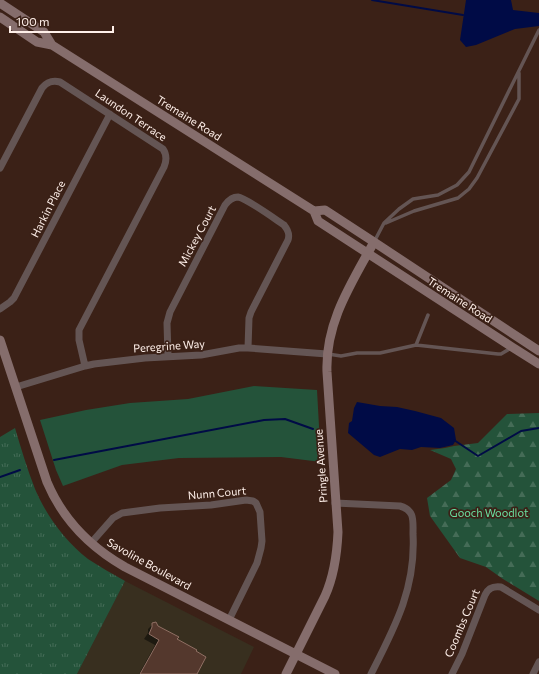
<svg xmlns="http://www.w3.org/2000/svg" width="539" height="674" font-family="Commissioner,sans-serif">
<defs>
<pattern id="forest-firs" width="22" height="20" patternUnits="userSpaceOnUse"><rect width="22" height="20" fill="#24533a"/><path d="M5 1l3.5 6h-7zM16 11l3.5 6h-7z" fill="#456c57"/></pattern>
<pattern id="park-tufts" width="24" height="20" patternUnits="userSpaceOnUse"><rect width="24" height="20" fill="#24533a"/><path d="M3 7l-1-3M5 7V3M7 7l1-3M15 17l-1-3M17 17v-4M19 17l1-3" fill="none" stroke="#456c57"/></pattern>
</defs>
<rect width="100%" height="100%" fill="#3b2117"/>
<!-- education -->
<path fill="#382f1f" d="M125,581L254,647L241,674H77Z"/>
<!-- grass -->
<path fill="#24533a" d="M254,386L317,390L321,462L281,457L179,458L122,465L63,486L56,470L40,420L86,410L130,403L188,399Z"/>
<!-- forest -->
<path fill="url(#forest-firs)" d="M539,413V601L503,579L486,567L460,558L430,516L427,498L451,480L456,469L451,459L430,450L445,448L454,446L478,443L507,414Z"/>
<!-- park -->
<path fill="url(#park-tufts)" d="M15,428C21,448 27,469 35,489C46,515 65,541 88,559C100,567 113,574 125,581L77,674H0V437Z"/>
<!-- water -->
<path fill="#000b46" d="M466,0H511L513,10L539,13V26L515,29L476,45L466,47L460,40Z
M357,402L380,406L397,407L415,411L441,418L454,428L456,440L453,445L440,448L421,447L412,450L400,449L380,457L374,455L348,433L349,423L352,421L354,408Z"/>
<!-- shadow -->
<path fill="#0007" d="M153,624L158,626L176,640L196,674H139L155,645L144,639L148,633V629Z"/>
<g fill="none" stroke-linecap="round" stroke-linejoin="round">
<!-- stream -->
<path stroke="#000b46" stroke-width="2" d="M372,0L463,15
M454,440L478,456L521,431L539,428
M54,460L264,420L285,419L313,429
M0,477L20,470"/>
</g>
<!-- building -->
<path fill="#54382d" stroke="#8f6f63" d="M156,622L158,626L179,637L177,639L197,650L196,651L206,657L197,674H140L159,640L149,634L152,627V623Z"/>
<g fill="none" stroke-linecap="round" stroke-linejoin="round">
<!-- lane -->
<path stroke="#645554" stroke-width="3.5" d="M386,223L414,211L458,198L469,189L477,178L519,99V73
M374,242L384,223L399,209L413,199L438,195L457,185L469,172L539,30
M416,345L428,315
M328,354L341,356L357,353H380L416,345L498,354H501L511,348"/>
<!-- street -->
<path stroke="#645554" stroke-width="7" d="M0,168L42,88C47,82 52,80 60,82L163,149C167,155 167,160 164,167L79,330V340L85,366
M0,309L10,302L14,298L110,114
M168,356L167,323L170,312L225,205C228,201 232,197 238,197C246,198 275,219 284,225C288,230 290,234 288,240L251,312L249,318L248,348
M16,387L85,366L94,364L145,358L201,355L239,348H248L327,354
M335,503L400,506C415,510 413,521 413,534C416,588 395,627 371,674
M91,543L113,518L122,513L160,508L211,505L246,500L253,501L256,503L260,512L262,541L261,548L257,563L229,620
M452,674L462,654L485,595C488,588 493,586 501,587L539,610
M533,674L539,662"/>
<!-- secondary -->
<path stroke="#856d6c" stroke-width="9" d="M0,3L44,32L52,45
M0,17L37,42L52,45L314,211L318,221L512,347L539,364
M314,211L325,210L374,242L539,351
M0,340L47,482C63,520 90,547 125,567L335,674
M286,674L325,596C334,576 337,555 338,532L327,372C325,323 351,284 374,242"/>
</g>
<g text-anchor="middle" stroke-width="3.5" stroke-linejoin="round" paint-order="stroke">
<!-- street labels -->
<g font-size="11" fill="#fff0ea" stroke="#3b2117">
<text transform="translate(131 115) rotate(34)" y="4">Laundon Terrace</text>
<text transform="translate(189 118) rotate(32)" y="4">Tremaine Road</text>
<text transform="translate(48 209) rotate(-63)" y="4">Harkin Place</text>
<text transform="translate(197 236) rotate(-62)" y="4">Mickey Court</text>
<text transform="translate(460 300) rotate(33)" y="4">Tremaine Road</text>
<text transform="translate(169 346) rotate(-4)" y="4">Peregrine Way</text>
<text transform="translate(321 466) rotate(-94)" y="4">Pringle Avenue</text>
<text transform="translate(217 493) rotate(-5)" y="4">Nunn Court</text>
<text transform="translate(149 564) rotate(29)" y="4">Savoline Boulevard</text>
<text transform="translate(462 623) rotate(-67)" y="4">Coombs Court</text>
</g>
<!-- park labels -->
<g font-size="11" fill="#6ae0a1" stroke="#3b2117">
<text x="489" y="517">Gooch Woodlot</text>
</g>
</g>
<!-- scale -->
<path d="M10 26v6h103v-6" fill="none" stroke="#fff0ea" stroke-width="2"/>
<text x="16" y="26" font-size="12" fill="#fff0ea" stroke="#3b2117" stroke-width="3" paint-order="stroke">100 m</text>
</svg>
